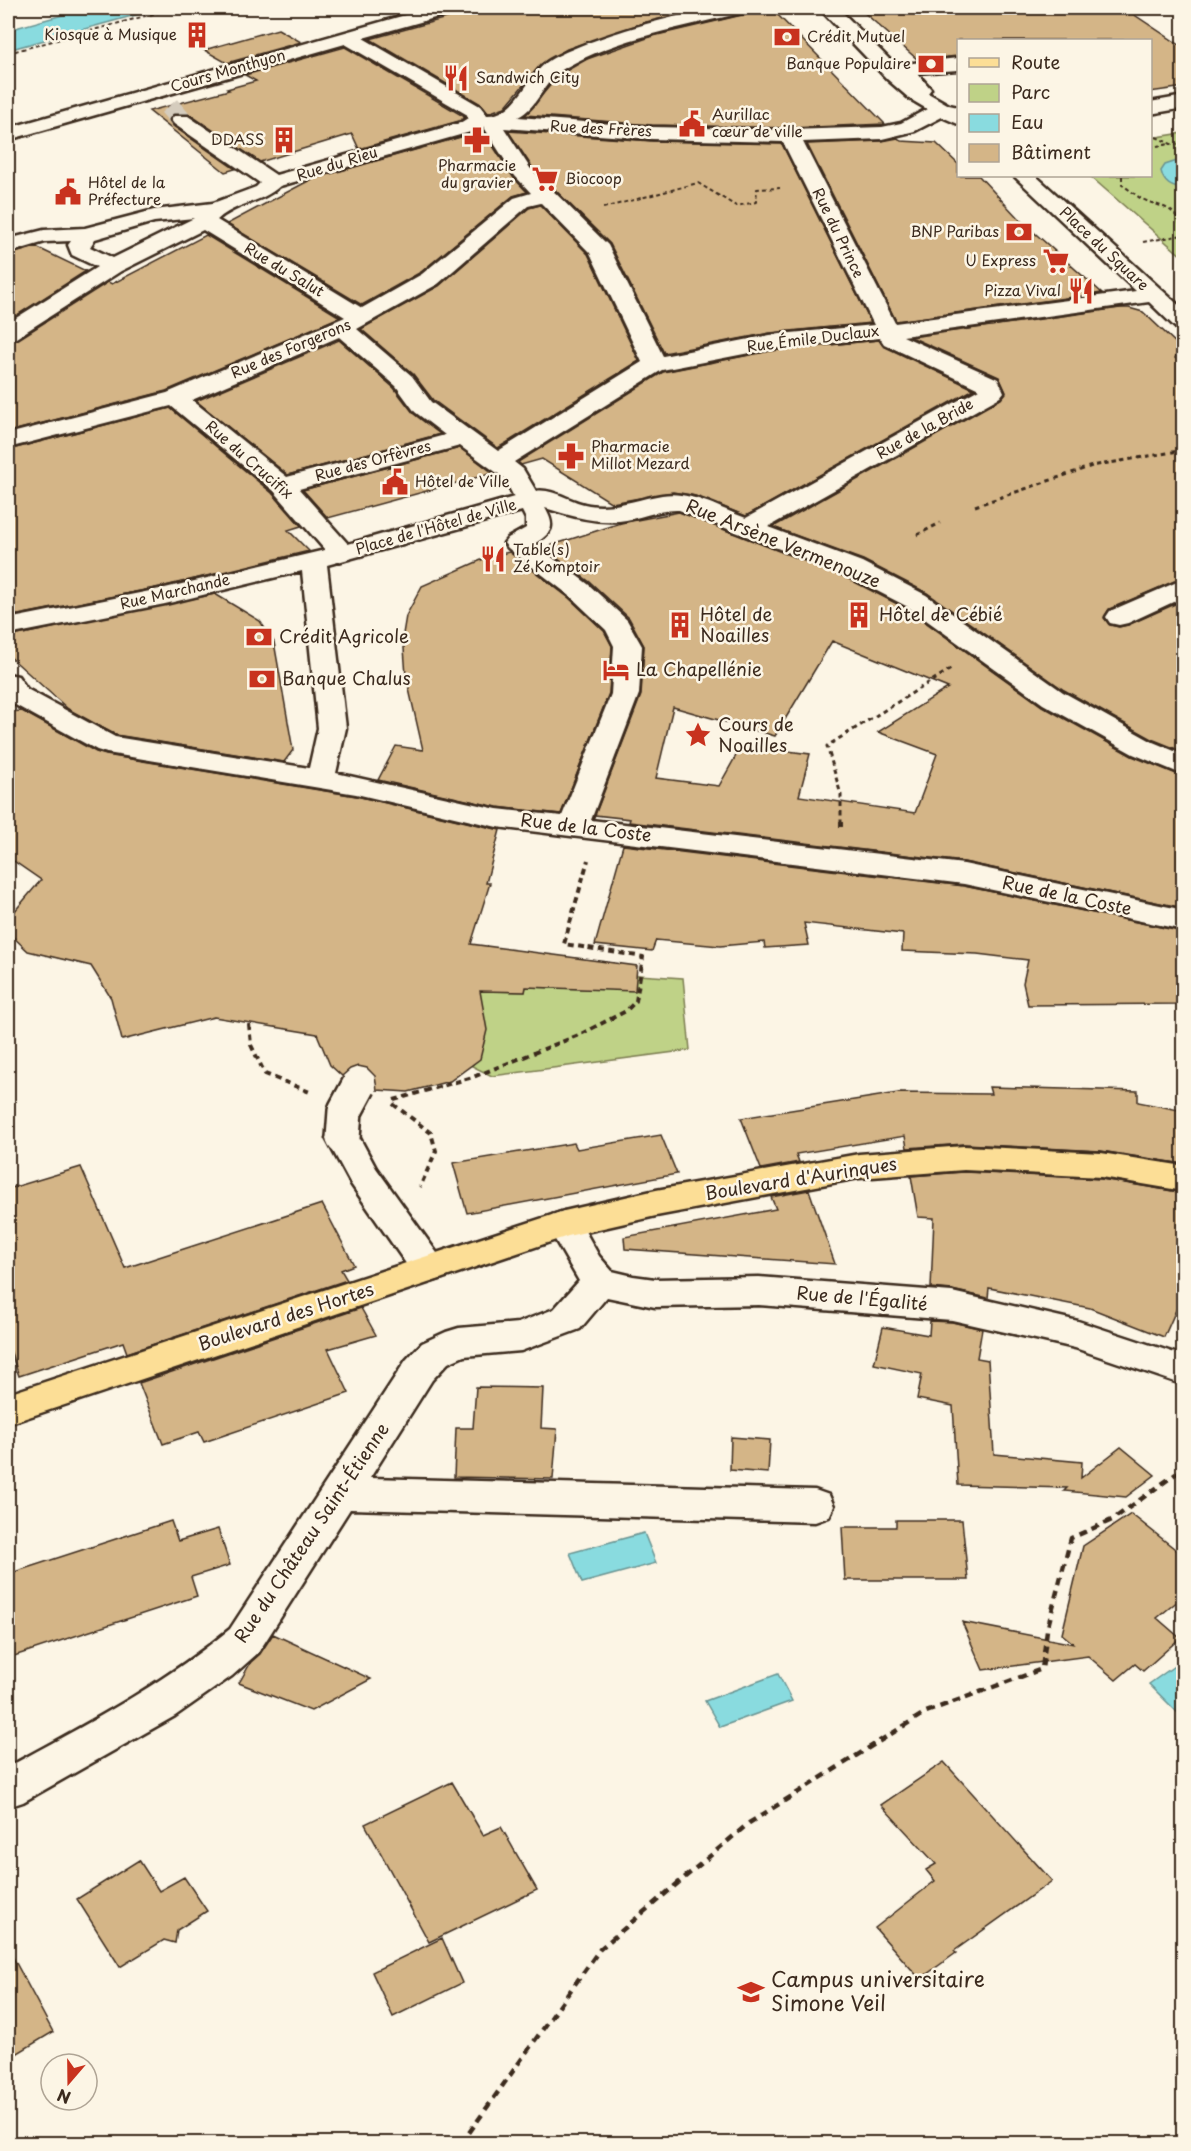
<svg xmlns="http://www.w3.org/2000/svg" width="1191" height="2151" font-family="'Playpen Sans',sans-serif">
<rect width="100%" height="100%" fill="#fcf5e5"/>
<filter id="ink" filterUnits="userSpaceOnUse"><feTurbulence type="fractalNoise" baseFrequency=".0167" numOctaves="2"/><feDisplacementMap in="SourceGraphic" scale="12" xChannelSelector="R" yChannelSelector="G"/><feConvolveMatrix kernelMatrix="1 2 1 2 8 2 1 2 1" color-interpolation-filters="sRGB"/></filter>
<g filter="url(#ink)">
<!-- green -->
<path fill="#bfd287" stroke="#7d7e52" stroke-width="1.5" d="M1183,133V257L1090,176H1150L1151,138Z
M593,972L683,978L690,1050L492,1076L472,1066C491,1038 490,1021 467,997L492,985L493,991L525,992L526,987L588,989Z"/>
<!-- water -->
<path fill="#89dbdf" stroke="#6a9492" stroke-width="1.5" d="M88,8H161L8,50V30Z
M1183,159H1184L1183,189C1171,187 1164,184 1161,171L1165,165Z
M644,1533L656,1563L582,1583L570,1553Z
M1180,1662L1183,1666V1718L1149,1684Z
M778,1674L792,1701L720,1727L705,1701Z"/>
<!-- building -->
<path fill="#d4b587" stroke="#3b2a1e" stroke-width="1.5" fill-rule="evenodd" d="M483,8H713L646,22L567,49L541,64L505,107L488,113L481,104L370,39Z
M749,8H771L885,124L790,128L652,125L525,115L559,75L587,59L653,36L746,14Z
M859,8H1124L1184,48V87L1150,92V40H958V56L918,60Z
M278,29L301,42L227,63L204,50Z
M345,47L465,117L459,121L359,149L352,134L260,162L189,114L172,115L169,120L173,126L235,169L225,172L149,111L229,90L227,89L256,81L245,75Z
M482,129L513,177L527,192L513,196L421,272L362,305L227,224L312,179L475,133Z
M508,131L652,141L782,144L871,323L770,333L664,353L610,244L532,167Z
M898,138L901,141L936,143L958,164V176H979L1019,219L1102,293L896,321L807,144L882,141Z
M540,205L588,254L639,361L498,448L433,400L413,374L361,329L439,286L529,208Z
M206,235L340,317L166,391L8,432V342L17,340L108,282L112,284Z
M36,247L86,271L8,321V255Z
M1120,308H1129L1143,312L1180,347L1175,358L1184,365V577L1109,609L1104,618L1110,625L1119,627L1128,625L1184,600V752L1154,740L1064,690L927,593L863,560L773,527L1001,399L1006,393L999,377L911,337Z
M339,340L394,388L414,414L440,434L288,475L196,401Z
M879,340L883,346L974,389L746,516L695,496L673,492L612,503L542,459L521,465L518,462L663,372L770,351Z
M170,408L272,493L301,526L288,530L309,551L165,586L8,617V450Z
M460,448L493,473L328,518L303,490Z
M679,512L843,576L907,609L1042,706L1132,756L1184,777V908L964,862L629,822L630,819L595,815L641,695L644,646L629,618L590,582L543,548L621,523ZM832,641L948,688L878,732L937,754L915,813L799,796L810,754L742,745L719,786L656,778L673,707L775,736Z
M509,552L569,598L604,631L612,646L609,693L561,814L497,807L378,780L396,746L423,750L406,676L403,634L406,616L422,586L488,557Z
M215,594L260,621L274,642L293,750L284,762L116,735L68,709L8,655V637Z
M22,711L96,752L106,755L356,796L500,830L486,883H490L471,944L637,966L635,991L526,987L525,992L480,991L487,1030L480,1059L450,1081L408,1092L377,1090L375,1076L367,1068L358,1066L350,1069L342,1076L330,1065L317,1034L214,1017L122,1040L111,998L91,966L28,951L11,935L10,922L14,912L41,880L8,857V712Z
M623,845L964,886L1184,932V1004L1028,1005L1023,983L1028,960L977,954L902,951L903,934L804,923L809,945L765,948L764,942L720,946L656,940L652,951L595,945Z
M989,1087L1138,1091V1102L1184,1111V1164L1101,1151L964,1144L907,1148L905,1136L796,1154L799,1162L761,1169L741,1118L898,1093L991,1094Z
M661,1135L677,1174L467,1213L453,1163L574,1143L577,1149Z
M81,1167L125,1268L322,1204L354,1265L341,1270L347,1280L127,1353L123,1342L19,1376L8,1344V1189Z
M964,1172L1101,1179L1184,1193V1292L1164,1337L1090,1308L989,1288L988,1298L952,1290L931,1288L934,1218L918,1217L911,1176Z
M809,1190L835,1264L625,1249L624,1237L776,1209L771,1197Z
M361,1308L376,1335L328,1349L349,1393L204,1442L199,1432L163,1444L139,1383Z
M930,1321L952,1322L982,1329L977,1358L988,1360L994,1454L1082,1462L1081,1478L1121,1447L1155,1475L1126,1497L1064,1491L1067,1488L958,1485L953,1406L917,1399L922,1374L874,1364L883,1327L929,1335Z
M476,1387L543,1388L541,1428L557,1429L553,1479L454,1477L456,1428H473Z
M731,1437L770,1440L768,1473L730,1470Z
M1131,1514L1184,1556V1596L1157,1618L1180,1638L1143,1671L1135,1664L1116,1680L1088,1656L983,1670L962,1622L1074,1644L1062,1634L1083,1546Z
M896,1520H962L968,1580H845L842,1527H896Z
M171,1521L178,1541L218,1529L230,1565L191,1577L197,1596L8,1658V1574Z
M273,1634L371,1679L311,1711L239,1683L251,1662L260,1654Z
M944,1762L1052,1881L954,1951L956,1953L920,1979L875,1928L935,1881L926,1870L936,1864L881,1805Z
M452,1782L483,1835L501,1827L537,1890L429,1942L365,1824Z
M139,1860L159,1891L184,1877L207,1911L177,1930L175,1943L164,1940L120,1967L77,1899Z
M442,1938L462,1983L393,2017L372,1972Z
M8,1948L53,2032L8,2059Z"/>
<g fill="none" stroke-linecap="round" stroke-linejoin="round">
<!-- minor-tunnel -->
<path stroke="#d5ccbd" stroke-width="21" stroke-dasharray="21 10" stroke-linecap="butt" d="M169,106L181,120"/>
<!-- minor casing -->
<g stroke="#3b2a1e" stroke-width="5">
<path id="minor" d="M430,8H458L456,12L363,38L480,106L487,115C517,116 528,73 550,60C588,38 705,3 747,8L745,12C685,27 619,37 565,68C544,79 539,107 518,117L652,127L790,130L882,127L901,123L927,109L910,99L887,79L819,8H838L895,65L958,58V70L917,73L931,89L928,93L949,105L958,107V124L942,117L915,131L882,139L803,142L895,323L1136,291L1014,176H1036L1184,310V330L1176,328L1149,302L903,336L998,379L1004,392L1000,397L768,527L862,562L926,595L1063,692L1153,742L1184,755V775L1133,754L1043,704L908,607L844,574L679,510C658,509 640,519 619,521C593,523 571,516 545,508C556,527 552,533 534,544L588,584L627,620L642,646L639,694L591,820L964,864L1184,910V930L964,884L497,827L356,794L107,753L97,750L8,701V674L18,676L27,689L115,737L309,768L318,728L302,571L165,604L8,635V619L165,588L325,550L274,491L171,406L8,448V434L167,393L345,317L203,230L121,271L16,338L8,340V323L97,267L72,255L68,245L71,241L45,242L8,253V239L44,230L85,228L154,210L213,203L256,187L260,183L174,124L171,120L174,116H188L276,175L460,123L468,118L466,114L345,44L8,140V128ZM483,126L515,176L531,193L514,198L422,274L362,308L217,220C235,203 262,203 280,186L474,131ZM504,128L652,139L783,142L874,325L770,335L663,356L608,245L530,168ZM541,203L590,253L642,362L498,451L431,402L412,376L357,329L438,284L528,206ZM194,218L113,258L90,247L95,239L154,222ZM339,337L396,386L415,412L445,435L287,477L192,400ZM880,338L884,344L979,389L746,518C721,509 690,490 662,495C637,499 615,509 589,505C572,503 553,488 536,491L523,469L514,462L662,370L770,349ZM460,446L504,478L514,497L348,544L299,489ZM522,511L526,519V528L508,538L504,543L508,548L570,596L606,630L614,646L611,694L562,816L497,809L336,773L346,728L327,565Z
M1184,96V108L1150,114V102Z
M1184,579V597L1128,623L1119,625L1110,623L1106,617L1110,611Z
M343,1126L355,1129L376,1168L442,1260L447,1269L442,1278L429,1282L416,1278L351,1184L326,1138L331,1129Z
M564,1211L576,1215L599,1256L612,1271L633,1276L655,1279L759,1277L952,1292L1078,1321L1184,1356V1385L1075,1348L952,1320L759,1305L655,1307L607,1297L580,1329L521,1351L464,1356L448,1363L432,1380L370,1478L815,1490L829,1495L834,1506L829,1517L815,1522L350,1509L258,1653L232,1676L175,1716L23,1802L8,1807V1767C85,1725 162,1685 230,1629L406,1360L422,1343L446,1332L459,1328L518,1323L554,1309L579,1281L546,1224L552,1215Z"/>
</g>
<!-- major casing -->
<g stroke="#3b2a1e" stroke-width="5">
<path id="major" d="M964,1146L1101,1153L1184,1166V1191L1101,1177L964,1170L859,1178L656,1216L568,1236L8,1424V1394L564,1211L656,1190L859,1154Z"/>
</g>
<!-- path-far3 -->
<path stroke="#3b2a1e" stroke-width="2" stroke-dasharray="4 3" stroke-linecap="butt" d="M8,53L175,8
M1156,137L1171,144L1184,145
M1150,147L1170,144
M1122,176V185C1129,189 1135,195 1142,199C1164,209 1178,205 1182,234
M603,208L698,183L736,206L756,202L757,189L780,188
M1143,242L1183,235"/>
<!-- path-far2 -->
<path stroke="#3b2a1e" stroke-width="3" stroke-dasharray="4.5 4" stroke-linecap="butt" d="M975,506L1092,466L1184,450
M917,535L940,523
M841,824V795L827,746L954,667"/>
<!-- path-far1 -->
<path stroke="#3b2a1e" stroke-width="4" stroke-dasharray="6 4.5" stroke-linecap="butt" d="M841,822V827
M249,1024L251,1045L265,1074L310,1092
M394,1100L473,1077L579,1035L626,1011L636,1001L643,957L564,944L588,860
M393,1104L431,1133L436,1151L420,1187"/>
<!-- path -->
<path stroke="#3b2a1e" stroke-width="4.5" stroke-dasharray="8 6" stroke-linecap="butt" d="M461,2144L600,1949L749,1823L926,1712L1042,1669L1047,1630L1071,1538L1112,1520L1184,1468"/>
<!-- minor -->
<use href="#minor" fill="#fcf5e5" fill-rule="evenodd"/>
<!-- major -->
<use href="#major" fill="#fcde96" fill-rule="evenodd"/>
<!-- minor-bridge casing -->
<g stroke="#3b2a1e" stroke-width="38" stroke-linecap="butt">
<path id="minor-bridge" d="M343,1138L345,1111L359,1085"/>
</g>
<!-- minor-bridge -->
<use href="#minor-bridge" stroke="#fcf5e5" stroke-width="33"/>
</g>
</g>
<!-- icons -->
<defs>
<g id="building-bare" transform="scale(2.07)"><path d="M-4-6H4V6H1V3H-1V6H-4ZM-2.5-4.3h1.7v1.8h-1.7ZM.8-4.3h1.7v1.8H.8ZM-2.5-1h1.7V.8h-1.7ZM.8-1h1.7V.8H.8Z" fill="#c8321e" stroke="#fcf5e5" stroke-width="2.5" paint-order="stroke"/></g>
<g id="bank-bare" transform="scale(2.07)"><path d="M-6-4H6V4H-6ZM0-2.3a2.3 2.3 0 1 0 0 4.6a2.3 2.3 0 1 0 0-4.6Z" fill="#c8321e" stroke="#fcf5e5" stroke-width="2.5" paint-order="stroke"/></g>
<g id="restaurant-bare" transform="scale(2.07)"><path d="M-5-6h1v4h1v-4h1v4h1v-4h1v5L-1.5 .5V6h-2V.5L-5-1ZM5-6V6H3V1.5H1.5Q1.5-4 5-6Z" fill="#c8321e" stroke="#fcf5e5" stroke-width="2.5" paint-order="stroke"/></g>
<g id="civic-bare" transform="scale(2.07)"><path d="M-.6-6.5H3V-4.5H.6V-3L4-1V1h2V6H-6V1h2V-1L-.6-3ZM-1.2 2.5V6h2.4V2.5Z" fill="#c8321e" stroke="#fcf5e5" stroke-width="2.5" paint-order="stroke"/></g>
<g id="pharmacy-bare" transform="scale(2.07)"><path d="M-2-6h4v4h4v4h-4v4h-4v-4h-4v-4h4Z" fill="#c8321e" stroke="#fcf5e5" stroke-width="2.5" paint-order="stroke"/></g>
<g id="supermarket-bare" transform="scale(2.07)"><path d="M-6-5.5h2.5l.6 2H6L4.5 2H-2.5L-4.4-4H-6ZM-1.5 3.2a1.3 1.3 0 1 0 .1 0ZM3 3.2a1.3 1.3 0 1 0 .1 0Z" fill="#c8321e" stroke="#fcf5e5" stroke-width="2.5" paint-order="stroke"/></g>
<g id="hotel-bare" transform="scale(2.07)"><path d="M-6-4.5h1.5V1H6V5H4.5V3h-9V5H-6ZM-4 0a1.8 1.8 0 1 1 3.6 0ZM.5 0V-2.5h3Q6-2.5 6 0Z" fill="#c8321e" stroke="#fcf5e5" stroke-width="2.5" paint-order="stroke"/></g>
<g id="sight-bare" transform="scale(2.07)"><path d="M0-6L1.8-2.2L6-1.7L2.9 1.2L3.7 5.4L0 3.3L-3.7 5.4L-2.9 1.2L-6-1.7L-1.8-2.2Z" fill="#c8321e" stroke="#fcf5e5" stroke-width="2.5" paint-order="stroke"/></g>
<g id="university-bare" transform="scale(2.07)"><path d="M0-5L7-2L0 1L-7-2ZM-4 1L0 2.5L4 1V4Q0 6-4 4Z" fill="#c8321e" stroke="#fcf5e5" stroke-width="2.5" paint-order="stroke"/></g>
</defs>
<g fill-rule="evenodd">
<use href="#building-bare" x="197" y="35"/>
<use href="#bank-bare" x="787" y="37"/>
<use href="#bank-bare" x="931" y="64"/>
<use href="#restaurant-bare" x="456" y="78"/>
<use href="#civic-bare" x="692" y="124"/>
<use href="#building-bare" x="284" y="140"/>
<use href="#pharmacy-bare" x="477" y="140"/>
<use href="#supermarket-bare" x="545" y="179"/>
<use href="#civic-bare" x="68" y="192"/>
<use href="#bank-bare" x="1019" y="232"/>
<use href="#supermarket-bare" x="1056" y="261"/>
<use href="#restaurant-bare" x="1081" y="291"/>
<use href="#pharmacy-bare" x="571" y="456"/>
<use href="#civic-bare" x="395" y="482"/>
<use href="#restaurant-bare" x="493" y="559"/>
<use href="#building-bare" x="859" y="615"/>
<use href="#building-bare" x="680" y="625"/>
<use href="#bank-bare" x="259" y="637"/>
<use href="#hotel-bare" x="616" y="670"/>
<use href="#bank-bare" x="262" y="679"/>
<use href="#sight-bare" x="698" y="735"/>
<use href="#university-bare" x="751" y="1992"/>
</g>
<g text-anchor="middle" stroke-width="5" stroke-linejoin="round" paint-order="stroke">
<!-- far-poi labels -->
<g font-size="15" fill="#3b2a1e" stroke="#fcf5e5" text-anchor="start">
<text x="177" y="40" text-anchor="end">Kiosque à Musique</text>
<text x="807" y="42">Crédit Mutuel</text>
<text x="911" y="69" text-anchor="end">Banque Populaire</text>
<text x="476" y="83">Sandwich City</text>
<text x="712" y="120">Aurillac<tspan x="712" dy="17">cœur de ville</tspan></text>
<text x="264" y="145" text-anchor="end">DDASS</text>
<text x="477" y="171" text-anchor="middle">Pharmacie<tspan x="477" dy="17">du gravier</tspan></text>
<text x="565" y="184">Biocoop</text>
<text x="88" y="188">Hôtel de la<tspan x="88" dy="17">Préfecture</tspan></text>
<text x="999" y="237" text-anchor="end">BNP Paribas</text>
<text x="1036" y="266" text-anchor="end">U Express</text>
<text x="1061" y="296" text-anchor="end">Pizza Vival</text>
<text x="591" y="452">Pharmacie<tspan x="591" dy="17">Millot Mezard</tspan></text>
<text x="415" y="487">Hôtel de Ville</text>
<text x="513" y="555">Table(s)<tspan x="513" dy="17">Zé Komptoir</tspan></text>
</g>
<!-- far-street labels -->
<g font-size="15" fill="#3b2a1e" stroke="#fcf5e5">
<text transform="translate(228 71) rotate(-16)" y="5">Cours Monthyon</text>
<text transform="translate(601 129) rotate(3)" y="5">Rue des Frères</text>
<text transform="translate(337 164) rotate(-17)" y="5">Rue du Rieu</text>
<text transform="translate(838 233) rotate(64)" y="5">Rue du Prince</text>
<text transform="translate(1104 249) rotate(43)" y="5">Place du Square</text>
<text transform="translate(284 270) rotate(31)" y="5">Rue du Salut</text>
<text transform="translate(813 339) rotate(-7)" y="5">Rue Émile Duclaux</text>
<text transform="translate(291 349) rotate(-23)" y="5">Rue des Forgerons</text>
<text transform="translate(925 429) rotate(-29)" y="5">Rue de la Bride</text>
<text transform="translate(249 460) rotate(41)" y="5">Rue du Crucifix</text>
<text transform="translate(373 461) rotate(-15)" y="5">Rue des Orfèvres</text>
<text transform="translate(436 527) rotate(-16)" y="5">Place de l'Hôtel de Ville</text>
<text transform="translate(175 592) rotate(-13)" y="5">Rue Marchande</text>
</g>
<!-- street labels -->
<g font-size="18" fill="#3b2a1e" stroke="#fcf5e5">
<text transform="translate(783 544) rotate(22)" y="6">Rue Arsène Vermenouze</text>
<text transform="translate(586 828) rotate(7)" y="6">Rue de la Coste</text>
<text transform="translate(1067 896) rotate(12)" y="6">Rue de la Coste</text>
<text transform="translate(801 1179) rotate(-9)" y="6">Boulevard d'Aurinques</text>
<text transform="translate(862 1299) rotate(5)" y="6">Rue de l'Égalité</text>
<text transform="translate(286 1317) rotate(-18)" y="6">Boulevard des Hortes</text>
<text transform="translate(312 1533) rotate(-56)" y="6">Rue du Château Saint-Étienne</text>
</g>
<!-- poi labels -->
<g font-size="18" fill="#3b2a1e" stroke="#fcf5e5" text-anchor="start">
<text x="700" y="621">Hôtel de<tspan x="700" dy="21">Noailles</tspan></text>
<text x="879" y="621">Hôtel de Cébié</text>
<text x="279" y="643">Crédit Agricole</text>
<text x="636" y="676">La Chapellénie</text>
<text x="282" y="685">Banque Chalus</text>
<text x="718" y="731">Cours de<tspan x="718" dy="21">Noailles</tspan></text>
</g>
<!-- near-poi labels -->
<g font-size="21" fill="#3b2a1e" stroke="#fcf5e5" text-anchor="start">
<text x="771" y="1987">Campus universitaire<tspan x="771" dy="24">Simone Veil</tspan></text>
</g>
</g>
<!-- margin -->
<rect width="1191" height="2151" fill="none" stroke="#fcf5e5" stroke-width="30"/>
<rect x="15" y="15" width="1161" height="2121" fill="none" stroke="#3b2a1e" stroke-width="2" filter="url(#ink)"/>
<!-- legend -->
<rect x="957" y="39" width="195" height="138" fill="#fcf5e5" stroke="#afa495" stroke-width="1.5"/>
<rect x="969" y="58" width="30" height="9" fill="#fcde96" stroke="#afa495" stroke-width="1.5"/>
<text x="1011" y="69" font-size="18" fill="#3b2a1e">Route</text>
<rect x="969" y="84" width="30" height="18" fill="#bfd287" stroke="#afa495" stroke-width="1.5"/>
<text x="1011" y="99" font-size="18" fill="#3b2a1e">Parc</text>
<rect x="969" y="114" width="30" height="18" fill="#89dbdf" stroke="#afa495" stroke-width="1.5"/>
<text x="1011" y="129" font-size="18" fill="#3b2a1e">Eau</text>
<rect x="969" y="144" width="30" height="18" fill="#d4b587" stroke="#afa495" stroke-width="1.5"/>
<text x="1011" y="159" font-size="18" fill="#3b2a1e">Bâtiment</text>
<!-- north arrow -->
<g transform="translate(69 2082) rotate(200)"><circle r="28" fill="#fcf5e5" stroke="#afa495" stroke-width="1.5"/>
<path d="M0-4.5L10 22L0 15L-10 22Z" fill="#c8321e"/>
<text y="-9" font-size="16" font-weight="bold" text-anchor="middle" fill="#3b2a1e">N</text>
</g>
</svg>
